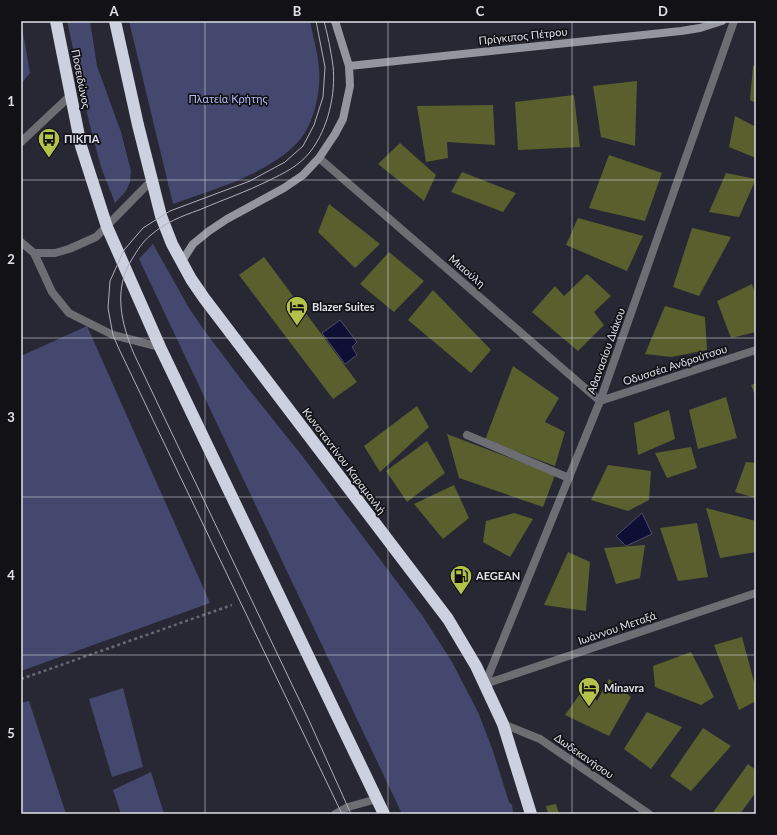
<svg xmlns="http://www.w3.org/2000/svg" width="777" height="835" font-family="Lato,sans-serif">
<rect width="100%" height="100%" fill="#272833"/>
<!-- green -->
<path fill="#44486e" d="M21,21L30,73L21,84Z
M67,21H90L97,66L121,132L131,171L130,182L126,191L115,203L101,167L89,122Z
M129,21H310C313,37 318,53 319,69C321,91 314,126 297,143C266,175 214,189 173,204Z
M153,244L189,308L204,330L247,387L303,457L422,615L452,662L478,712L493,751L509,802L512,805L513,812L512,814H402L139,259Z
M87,326L210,603L21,671V356Z
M123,688L143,767L112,777L89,699Z
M29,701L66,814H21V703Z
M151,772L164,814H121L113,790Z"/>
<!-- water -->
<path fill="#0f0e34" stroke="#4d4d6a" d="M340,320L357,342L352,347L357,355L345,364L322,333Z
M642,513L652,534L626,546L616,536Z"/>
<!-- building -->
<path fill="#59602d" d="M756,64V103L750,100L753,66Z
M637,81L635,146L601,137L593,86Z
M574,95L580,147L518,150L515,102Z
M493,105L495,145L447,142L448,158L426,162L417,106Z
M735,116L756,127V158L729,147Z
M400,143L436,175L424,201L378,164Z
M609,155L662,173L645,221L589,208Z
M462,172L516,193L503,212L451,192Z
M726,173L756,179L739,217L709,212Z
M329,204L380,244L355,268L318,232Z
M578,218L643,236L627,271L566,245Z
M692,228L731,237L699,296L673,287Z
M389,252L424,281L394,312L360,284Z
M264,257L357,382L333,399L239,275Z
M587,274L611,296L594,312L604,325L578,351L532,312L555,286L564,296Z
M752,284L756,295V332L731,338L717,301Z
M433,290L491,350L471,373L408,320Z
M665,306L705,317L707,350L671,357L645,354Z
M513,366L559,398L545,422L565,432L555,466L485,440Z
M756,383V397L751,385Z
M726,397L737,438L698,449L689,410Z
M417,406L429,427L380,472L364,446Z
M669,410L675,439L638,455L634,423Z
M447,434L555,475L543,507L459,478Z
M427,441L445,473L407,502L386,471Z
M691,447L697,468L667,478L655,453Z
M746,462L756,463V498L735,492Z
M608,465L651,471L649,500L628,511L591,500Z
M454,485L469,518L443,539L414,504Z
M706,508L756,521V552L720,558Z
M514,513L533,519L510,557L483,542L486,521Z
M697,523L708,577L678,581L660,528Z
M645,545L640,578L616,584L604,548Z
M568,552L590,562L586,611L544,605Z
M742,637L756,689V701L739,710L714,645Z
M691,652L714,697L701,705L655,687L653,666Z
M609,679L631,697L609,736L565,715L585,687L597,701Z
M647,712L682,727L651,769L624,749Z
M703,728L731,746L691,791L670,776Z
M748,764L756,770V792L740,814H712Z
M556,804L559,814H548L546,806Z"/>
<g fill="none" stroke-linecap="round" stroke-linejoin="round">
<!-- path -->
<path stroke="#676872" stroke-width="2.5" stroke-dasharray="3 3" stroke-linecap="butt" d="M21,679L232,605"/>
<!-- lane -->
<path stroke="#6d6e74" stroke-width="8" d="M467,435L569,478
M335,814L348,807L377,799"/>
<!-- street -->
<path stroke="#6d6e74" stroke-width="8" d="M21,142L71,95
M319,158L600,401L756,350
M21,242L34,253H55L69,249L96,237L152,180
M34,253L52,292L69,313L113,335L160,347
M485,684L600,401L734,21
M485,684L756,593
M503,724L540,739L649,814"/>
<!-- secondary -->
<path stroke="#94969f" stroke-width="8" d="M349,66L681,31L700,28L722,21
M182,261L193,244L209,231L227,219L284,188L303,175L319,158L335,134L343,119L350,86L349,66L335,21"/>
<!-- highway -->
<path stroke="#cdd0de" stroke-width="12" d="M56,21L81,146L107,227L160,347L384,814
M115,21L138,125L161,216L172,244L191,279L204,298L448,619L476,666L503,724L531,814"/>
<!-- tram -->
<path stroke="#aeafb8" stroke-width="1" d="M316,21L325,67L323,97L314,125L303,146L285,162L250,181L170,211L143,228L124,250L110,281L108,308L113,335L119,349L342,814
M324,21C328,36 331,51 333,66C336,94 328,129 310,152C299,166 284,173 268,181C246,192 222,200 199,210C182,216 164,223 151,235C143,241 137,251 132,259C113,289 121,323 134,354L307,716L351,814"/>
</g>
<!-- grid -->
<path fill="none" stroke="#dfe0e8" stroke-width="1" stroke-opacity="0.55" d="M205,21V814M388,21V814M572,21V814M21,180H756M21,338H756M21,497H756M21,655H756"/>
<!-- icons -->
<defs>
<g id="bus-pin" transform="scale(1.15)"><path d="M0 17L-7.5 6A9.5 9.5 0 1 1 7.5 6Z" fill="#b4c24a" stroke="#111116"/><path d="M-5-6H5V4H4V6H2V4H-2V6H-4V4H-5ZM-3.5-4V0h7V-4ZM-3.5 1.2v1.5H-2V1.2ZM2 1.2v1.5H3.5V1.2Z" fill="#111"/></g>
<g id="hotel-pin" transform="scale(1.15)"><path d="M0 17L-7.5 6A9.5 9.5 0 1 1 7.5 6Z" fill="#b4c24a" stroke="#111116"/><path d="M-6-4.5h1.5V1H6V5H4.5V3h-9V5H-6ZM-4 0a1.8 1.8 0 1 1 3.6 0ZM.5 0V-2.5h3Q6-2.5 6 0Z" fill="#111"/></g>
<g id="fuel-pin" transform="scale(1.15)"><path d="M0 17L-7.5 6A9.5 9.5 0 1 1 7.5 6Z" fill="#b4c24a" stroke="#111116"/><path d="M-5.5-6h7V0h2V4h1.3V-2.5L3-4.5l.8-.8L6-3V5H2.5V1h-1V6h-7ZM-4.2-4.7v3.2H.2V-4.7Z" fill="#111"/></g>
</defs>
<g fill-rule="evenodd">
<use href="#bus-pin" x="49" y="139"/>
<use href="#hotel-pin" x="297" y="307"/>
<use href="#fuel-pin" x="461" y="576"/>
<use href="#hotel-pin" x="589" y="688"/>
</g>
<g text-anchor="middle" stroke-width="3.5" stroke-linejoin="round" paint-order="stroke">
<!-- street labels -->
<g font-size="11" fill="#dfe0e8" stroke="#111116">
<text transform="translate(523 36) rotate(-6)" y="4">Πρίγκιπος Πέτρου</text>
<text transform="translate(81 79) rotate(79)" y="4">Ποσειδώνος</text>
<text transform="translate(467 271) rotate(41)" y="4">Μιαούλη</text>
<text transform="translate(606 351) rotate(-70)" y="4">Αθανασίου Διάκου</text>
<text transform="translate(675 365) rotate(-18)" y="4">Οδυσσέα Ανδρούτσου</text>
<text transform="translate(344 461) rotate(53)" y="4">Κωνσταντίνου Καραμανλή</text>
<text transform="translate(617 628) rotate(-19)" y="4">Ιωάννου Μεταξά</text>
<text transform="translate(584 756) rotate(35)" y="4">Δωδεκανήσου</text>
</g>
<!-- park labels -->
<g font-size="11" fill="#b6bef8" stroke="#111116">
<text x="228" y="103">Πλατεία Κρήτης</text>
</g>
<!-- poi labels -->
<g font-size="11" font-weight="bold" fill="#dfe0e8" stroke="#111116" text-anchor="start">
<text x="64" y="143">ΠΙΚΠΑ</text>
<text x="312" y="311">Blazer Suites</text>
<text x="476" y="580">AEGEAN</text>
<text x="604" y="692">Minavra</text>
</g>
</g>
<!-- border -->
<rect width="777" height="835" fill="none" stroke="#111116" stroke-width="44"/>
<rect x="22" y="22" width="733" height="791" fill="none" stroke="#dfe0e8" stroke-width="1.5"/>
<g font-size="13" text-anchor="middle" font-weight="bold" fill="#dfe0e8">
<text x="114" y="16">A</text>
<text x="297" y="16">B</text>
<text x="480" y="16">C</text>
<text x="663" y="16">D</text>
<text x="11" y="106">1</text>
<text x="11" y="264">2</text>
<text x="11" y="422">3</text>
<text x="11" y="580">4</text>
<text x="11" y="738">5</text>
</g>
</svg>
